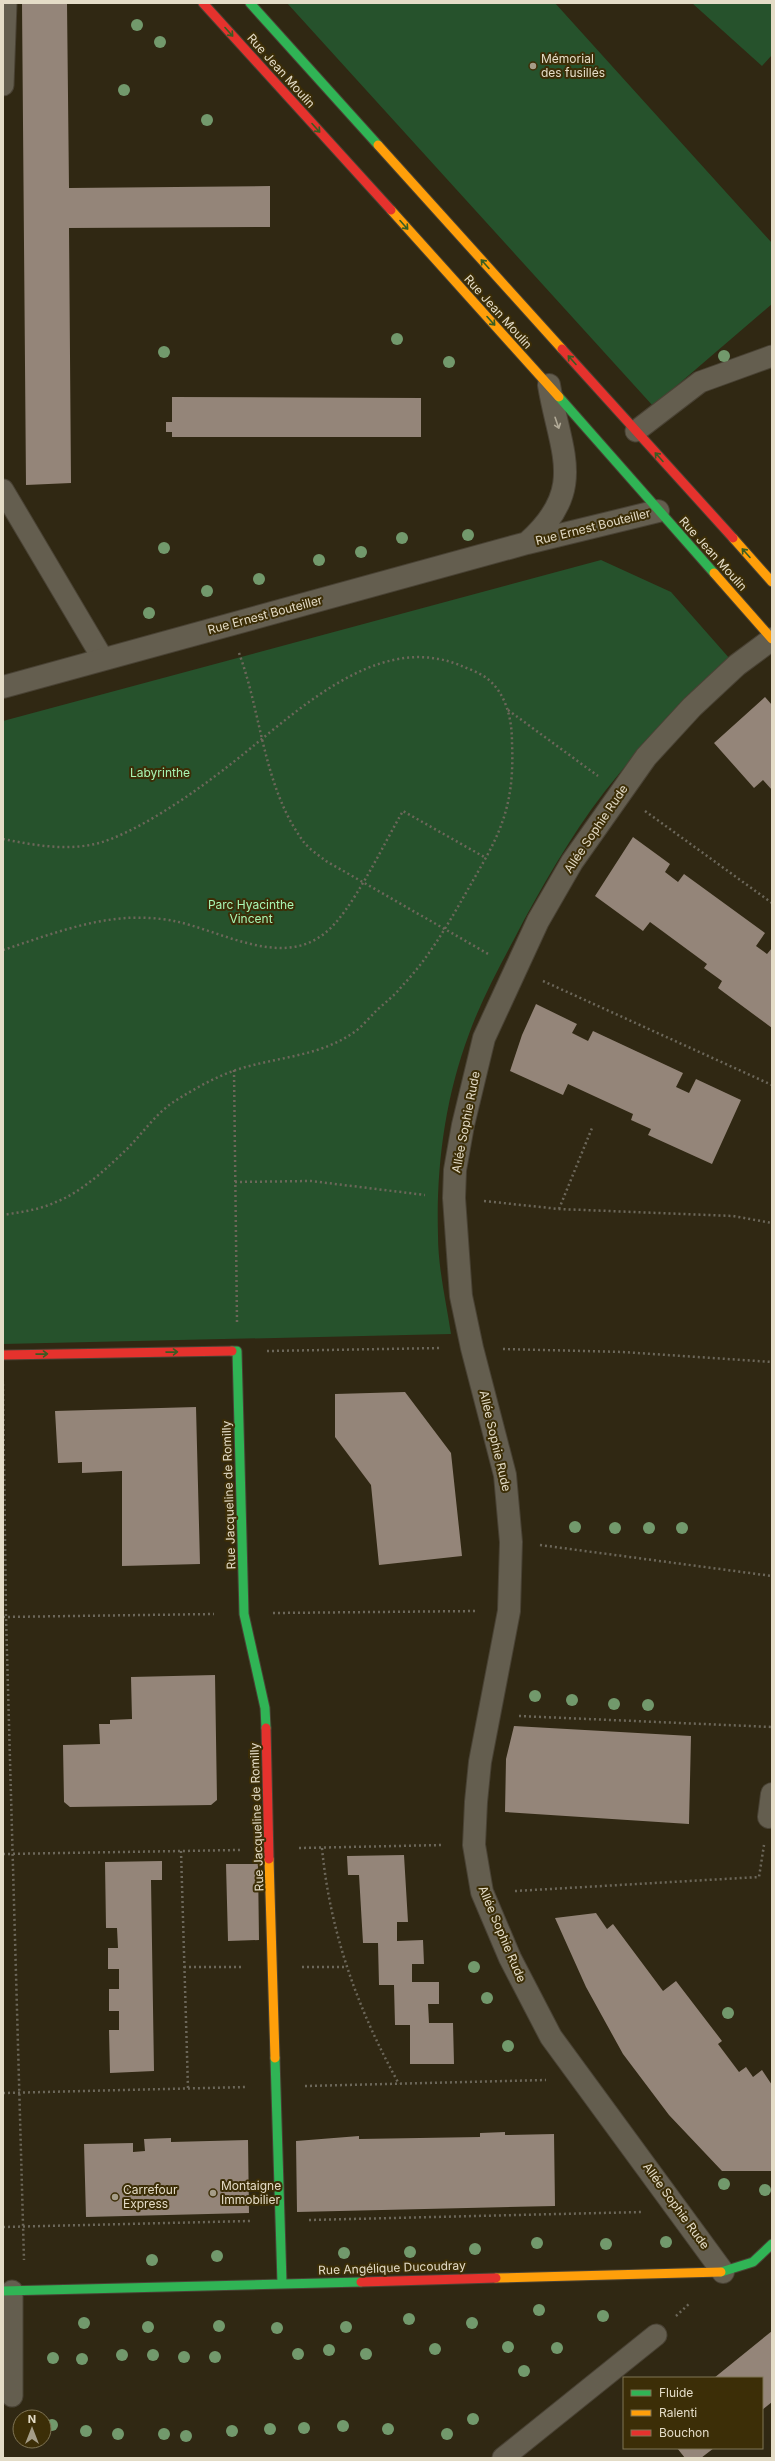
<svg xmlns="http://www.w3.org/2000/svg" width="775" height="2461" font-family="Inter,sans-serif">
<rect width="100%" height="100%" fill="#302813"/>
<!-- green -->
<path fill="#26522c" d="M287,3H555L772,243V304L653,406Z
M692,3H772V55L762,66Z
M601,560L671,592L730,659C692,697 652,733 618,775C581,819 552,869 524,920C505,957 483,995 469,1034C445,1098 436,1167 438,1235C438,1268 446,1301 451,1334L3,1344V721Z"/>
<!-- building -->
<path fill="#948579" d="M22,3H67L69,188L270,186V227L69,228L71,483L26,485Z
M172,397L421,398V437H172V432H166V422H172Z
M765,697L772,705V790L763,780L754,788L714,743Z
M633,837L670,864L665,872L678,882L684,874L765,933L756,946L767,954L772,948V1028L718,988L722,981L704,968L707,964L650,922L643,931L595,896Z
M536,1004L577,1024L572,1033L588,1041L593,1031L683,1073L676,1087L689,1093L696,1079L741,1100L712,1164L648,1135L651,1129L631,1120L633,1114L568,1084L563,1095L510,1071L522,1035Z
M405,1392L451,1453L462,1556L379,1565L371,1485L335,1437V1394Z
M196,1407L200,1564L122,1566V1471L82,1473V1462L58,1463L55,1411Z
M215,1675L217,1800L211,1805L70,1807L64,1802L63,1745L100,1744L99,1724H110V1720L132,1719L131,1677Z
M514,1726L691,1736L689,1824L505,1812L506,1759Z
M404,1855L408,1922H397V1941L423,1940L424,1964H412V1982H439V2004H428L429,2023H453L454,2064H410V2025H395L394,1985H379L378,1943H363L359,1875H348L347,1856Z
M162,1861V1880H151L154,2071L110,2073L109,2030H119V2011H109V1989H119V1969H108V1948H118L117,1928H106L105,1862Z
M226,1864H258L259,1940L228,1941Z
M596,1913L607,1929L613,1924L663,1991L676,1981L722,2041L718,2044L739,2072L746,2067L753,2077L762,2070L772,2085L771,2171H722L669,2115L623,2054L586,1987L555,1918Z
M505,2132V2135L554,2134L555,2206L297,2212L296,2141L359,2136V2139L480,2137V2133Z
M171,2138V2142L248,2140L249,2213L86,2217L84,2144L133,2143V2152L145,2151L144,2139Z
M772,2331V2402L762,2410V2378H714Z
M677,2448H714L701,2458H685Z"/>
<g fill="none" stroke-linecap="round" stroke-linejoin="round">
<!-- lane casing -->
<g stroke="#494234" stroke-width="23">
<path id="lane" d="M3,85L6,3
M636,431L700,382L772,356
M3,490L103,659
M12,2396V2291
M503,2458L656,2335"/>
</g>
<!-- street casing -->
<g stroke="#494234" stroke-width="24">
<path id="street" d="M527,543C588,489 560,452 549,385
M3,687L527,543L658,511
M769,1817L772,1794
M723,2272L551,2037L510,1958L482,1892L474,1845L476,1802L480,1762L509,1611L511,1542L505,1475L472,1348L461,1296L454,1198L455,1170L463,1125L484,1038L538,921L572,862L646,757L692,707L737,665L772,639"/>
</g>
<!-- fast casing -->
<g stroke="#494234" stroke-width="11">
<path id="fast" d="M250,3L378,145
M559,397L714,573
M232,1351H237L244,1614L265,1708L266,1728
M275,2058L282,2283
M721,2272L753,2262L772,2244
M3,2291L361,2282"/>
</g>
<!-- slow casing -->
<g stroke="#494234" stroke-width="11">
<path id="slow" d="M378,145L562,349
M391,210L559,397
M733,538L772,582
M714,573L772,639
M269,1859L275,2058
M496,2278L721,2272"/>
</g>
<!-- jam casing -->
<g stroke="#494234" stroke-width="11">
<path id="jam" d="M203,3L391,210
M562,349L733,538
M3,1355L232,1351
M266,1728L269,1859
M361,2282L496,2278"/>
</g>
<!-- path -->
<path stroke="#6c675a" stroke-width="2.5" stroke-dasharray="2 3" stroke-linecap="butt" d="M239,653C262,715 263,786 303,841C308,848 318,855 326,861L490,955
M508,710L598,776
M645,811L772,903
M3,839C38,846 76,853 111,839C149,824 195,792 227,767C289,720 373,630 459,665C469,669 481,673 489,680C507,696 512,720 512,743C513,765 512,789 506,810C499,837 484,861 471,884C451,919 430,957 402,986C395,995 386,1002 377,1010C370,1017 362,1027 353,1033C318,1057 275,1057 236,1070C215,1077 194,1089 175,1101C156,1113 143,1133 127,1149C107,1168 82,1192 56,1202C39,1210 21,1212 3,1215
M3,950C43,937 83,921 126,918C141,917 160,918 174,921C220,930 281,969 325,933C352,912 384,843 403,811L486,858
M543,981L772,1085
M234,1070L237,1322
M235,1182L311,1181L425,1195
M484,1201L559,1209L733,1216L772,1223
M559,1209L592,1128
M503,1349L623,1352L772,1362
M267,1351L442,1348
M3,1384L6,1617L24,2260
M540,1545L772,1576
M273,1613L478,1611
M3,1617L214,1614
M519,1716L772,1727
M299,1848L444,1845
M322,1848C330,1933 358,2010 399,2084
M181,1851L188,2088
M3,1854L240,1850
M515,1891L759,1877L764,1845
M184,1967H243
M302,1967H346
M305,2086L546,2080
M3,2093L246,2087
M309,2220L642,2212
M3,2227L250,2221
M676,2316L690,2303"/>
<!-- lane -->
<use href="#lane" stroke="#645e4f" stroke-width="21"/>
<!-- street -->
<use href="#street" stroke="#645e4f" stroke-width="22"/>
<!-- fast -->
<use href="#fast" stroke="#30b455" stroke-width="9"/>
<!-- slow -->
<use href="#slow" stroke="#ff9f0a" stroke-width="9"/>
<!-- jam -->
<use href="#jam" stroke="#e5322d" stroke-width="9"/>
</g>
<!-- trees -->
<g fill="#72996c">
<circle cx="137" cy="25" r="6"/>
<circle cx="160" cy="42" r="6"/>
<circle cx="124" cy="90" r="6"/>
<circle cx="207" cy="120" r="6"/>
<circle cx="397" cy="339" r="6"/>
<circle cx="164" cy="352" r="6"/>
<circle cx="724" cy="356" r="6"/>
<circle cx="449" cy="362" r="6"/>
<circle cx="468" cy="535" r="6"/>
<circle cx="402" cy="538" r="6"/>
<circle cx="164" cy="548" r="6"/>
<circle cx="361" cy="552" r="6"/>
<circle cx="319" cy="560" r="6"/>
<circle cx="259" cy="579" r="6"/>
<circle cx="207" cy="591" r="6"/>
<circle cx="149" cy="613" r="6"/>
<circle cx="575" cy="1527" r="6"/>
<circle cx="615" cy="1528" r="6"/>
<circle cx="649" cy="1528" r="6"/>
<circle cx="682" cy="1528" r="6"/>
<circle cx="535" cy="1696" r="6"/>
<circle cx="572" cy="1700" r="6"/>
<circle cx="614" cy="1704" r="6"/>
<circle cx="648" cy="1705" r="6"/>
<circle cx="474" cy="1967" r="6"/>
<circle cx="487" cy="1998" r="6"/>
<circle cx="728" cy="2013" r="6"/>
<circle cx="508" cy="2046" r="6"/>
<circle cx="724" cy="2184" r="6"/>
<circle cx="765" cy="2190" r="6"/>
<circle cx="666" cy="2242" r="6"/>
<circle cx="537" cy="2243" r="6"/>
<circle cx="606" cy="2244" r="6"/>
<circle cx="475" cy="2249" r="6"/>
<circle cx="410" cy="2252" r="6"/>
<circle cx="344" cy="2253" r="6"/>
<circle cx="217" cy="2256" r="6"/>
<circle cx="152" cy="2260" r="6"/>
<circle cx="539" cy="2310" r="6"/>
<circle cx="603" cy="2316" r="6"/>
<circle cx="409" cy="2319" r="6"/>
<circle cx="84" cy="2323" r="6"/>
<circle cx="472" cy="2323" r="6"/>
<circle cx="219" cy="2326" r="6"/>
<circle cx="148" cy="2327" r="6"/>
<circle cx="346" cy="2327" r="6"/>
<circle cx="277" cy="2328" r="6"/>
<circle cx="508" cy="2347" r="6"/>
<circle cx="557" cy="2348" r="6"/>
<circle cx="435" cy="2349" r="6"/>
<circle cx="329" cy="2350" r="6"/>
<circle cx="298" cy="2354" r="6"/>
<circle cx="366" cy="2354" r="6"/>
<circle cx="122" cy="2355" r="6"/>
<circle cx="153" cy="2355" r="6"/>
<circle cx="184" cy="2357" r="6"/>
<circle cx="215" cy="2357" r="6"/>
<circle cx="53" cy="2358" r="6"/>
<circle cx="82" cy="2359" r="6"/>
<circle cx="524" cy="2371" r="6"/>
<circle cx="473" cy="2419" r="6"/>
<circle cx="52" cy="2425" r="6"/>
<circle cx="343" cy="2426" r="6"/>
<circle cx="304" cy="2428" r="6"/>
<circle cx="270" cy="2429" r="6"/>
<circle cx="388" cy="2429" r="6"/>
<circle cx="86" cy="2431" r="6"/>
<circle cx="232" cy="2431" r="6"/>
<circle cx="118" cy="2434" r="6"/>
<circle cx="164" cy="2434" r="6"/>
<circle cx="447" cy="2434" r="6"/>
<circle cx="186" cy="2436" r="6"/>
</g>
<!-- one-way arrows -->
<defs><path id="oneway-shaft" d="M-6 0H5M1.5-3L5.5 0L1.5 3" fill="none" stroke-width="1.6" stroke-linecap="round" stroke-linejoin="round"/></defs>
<g stroke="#385d22">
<use href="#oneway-shaft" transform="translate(229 32) rotate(48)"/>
<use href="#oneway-shaft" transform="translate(316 128) rotate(48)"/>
<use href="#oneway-shaft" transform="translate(404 225) rotate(48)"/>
<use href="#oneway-shaft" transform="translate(485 264) rotate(-132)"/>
<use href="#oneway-shaft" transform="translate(491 321) rotate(48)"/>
<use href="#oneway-shaft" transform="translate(572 360) rotate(-132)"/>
<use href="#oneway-shaft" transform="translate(659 457) rotate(-132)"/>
<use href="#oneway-shaft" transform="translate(746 553) rotate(-132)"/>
<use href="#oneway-shaft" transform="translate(172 1352) rotate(-1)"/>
<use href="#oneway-shaft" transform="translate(42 1354) rotate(-1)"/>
</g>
<use stroke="#b1aa97" href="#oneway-shaft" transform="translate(557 423) rotate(71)"/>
<!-- markers -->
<g fill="#a59d88" stroke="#3c2e07" stroke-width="1.5">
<circle cx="533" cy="66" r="4"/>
<circle cx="213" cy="2193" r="4"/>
<circle cx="115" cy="2197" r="4"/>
</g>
<g text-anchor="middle" stroke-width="4" stroke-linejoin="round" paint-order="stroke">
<!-- poi labels -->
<g font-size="12" fill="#e4dcc7" stroke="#3c2e07" text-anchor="start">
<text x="541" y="63">Mémorial<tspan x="541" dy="14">des fusillés</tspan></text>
<text x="221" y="2190">Montaigne<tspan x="221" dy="14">Immobilier</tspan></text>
<text x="123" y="2194">Carrefour<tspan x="123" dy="14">Express</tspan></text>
</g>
<!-- street labels -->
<g font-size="12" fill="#e4dcc7" stroke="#3c2e07">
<text transform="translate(281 71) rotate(48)" y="4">Rue Jean Moulin</text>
<text transform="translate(498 312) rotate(48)" y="4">Rue Jean Moulin</text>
<text transform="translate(593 527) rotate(-14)" y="4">Rue Ernest Bouteiller</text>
<text transform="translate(713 554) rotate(48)" y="4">Rue Jean Moulin</text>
<text transform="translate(265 615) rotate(-15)" y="4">Rue Ernest Bouteiller</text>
<text transform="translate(596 829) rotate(-56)" y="4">Allée Sophie Rude</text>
<text transform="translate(466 1122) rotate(-79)" y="4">Allée Sophie Rude</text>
<text transform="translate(495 1441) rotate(77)" y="4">Allée Sophie Rude</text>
<text transform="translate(229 1495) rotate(-92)" y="4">Rue Jacqueline de Romilly</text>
<text transform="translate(257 1817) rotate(-92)" y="4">Rue Jacqueline de Romilly</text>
<text transform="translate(502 1934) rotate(67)" y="4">Allée Sophie Rude</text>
<text transform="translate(676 2206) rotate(54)" y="4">Allée Sophie Rude</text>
<text transform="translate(392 2268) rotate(-2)" y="4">Rue Angélique Ducoudray</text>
</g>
<!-- park labels -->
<g font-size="12" fill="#a8f6b4" stroke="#3c2e07">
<text x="160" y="777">Labyrinthe</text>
<text x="251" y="909">Parc Hyacinthe<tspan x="251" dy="14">Vincent</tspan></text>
</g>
</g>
<!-- border -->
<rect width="775" height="2461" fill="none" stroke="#e4dcc7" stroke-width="8"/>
<!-- legend -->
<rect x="623" y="2377" width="140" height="72" fill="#3c2e07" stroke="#7f7454"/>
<rect x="631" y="2390" width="20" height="6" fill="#30b455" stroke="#7f7454"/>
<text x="659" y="2397" font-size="12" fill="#e4dcc7">Fluide</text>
<rect x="631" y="2410" width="20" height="6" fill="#ff9f0a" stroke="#7f7454"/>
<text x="659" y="2417" font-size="12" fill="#e4dcc7">Ralenti</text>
<rect x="631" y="2430" width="20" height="6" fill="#e5322d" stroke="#7f7454"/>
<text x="659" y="2437" font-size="12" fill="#e4dcc7">Bouchon</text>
<!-- north arrow -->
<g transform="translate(32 2429)"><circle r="19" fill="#3c2e07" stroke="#7f7454"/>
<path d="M0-3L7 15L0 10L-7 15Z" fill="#a59d88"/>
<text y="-6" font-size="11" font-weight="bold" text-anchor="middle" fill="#e4dcc7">N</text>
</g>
</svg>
